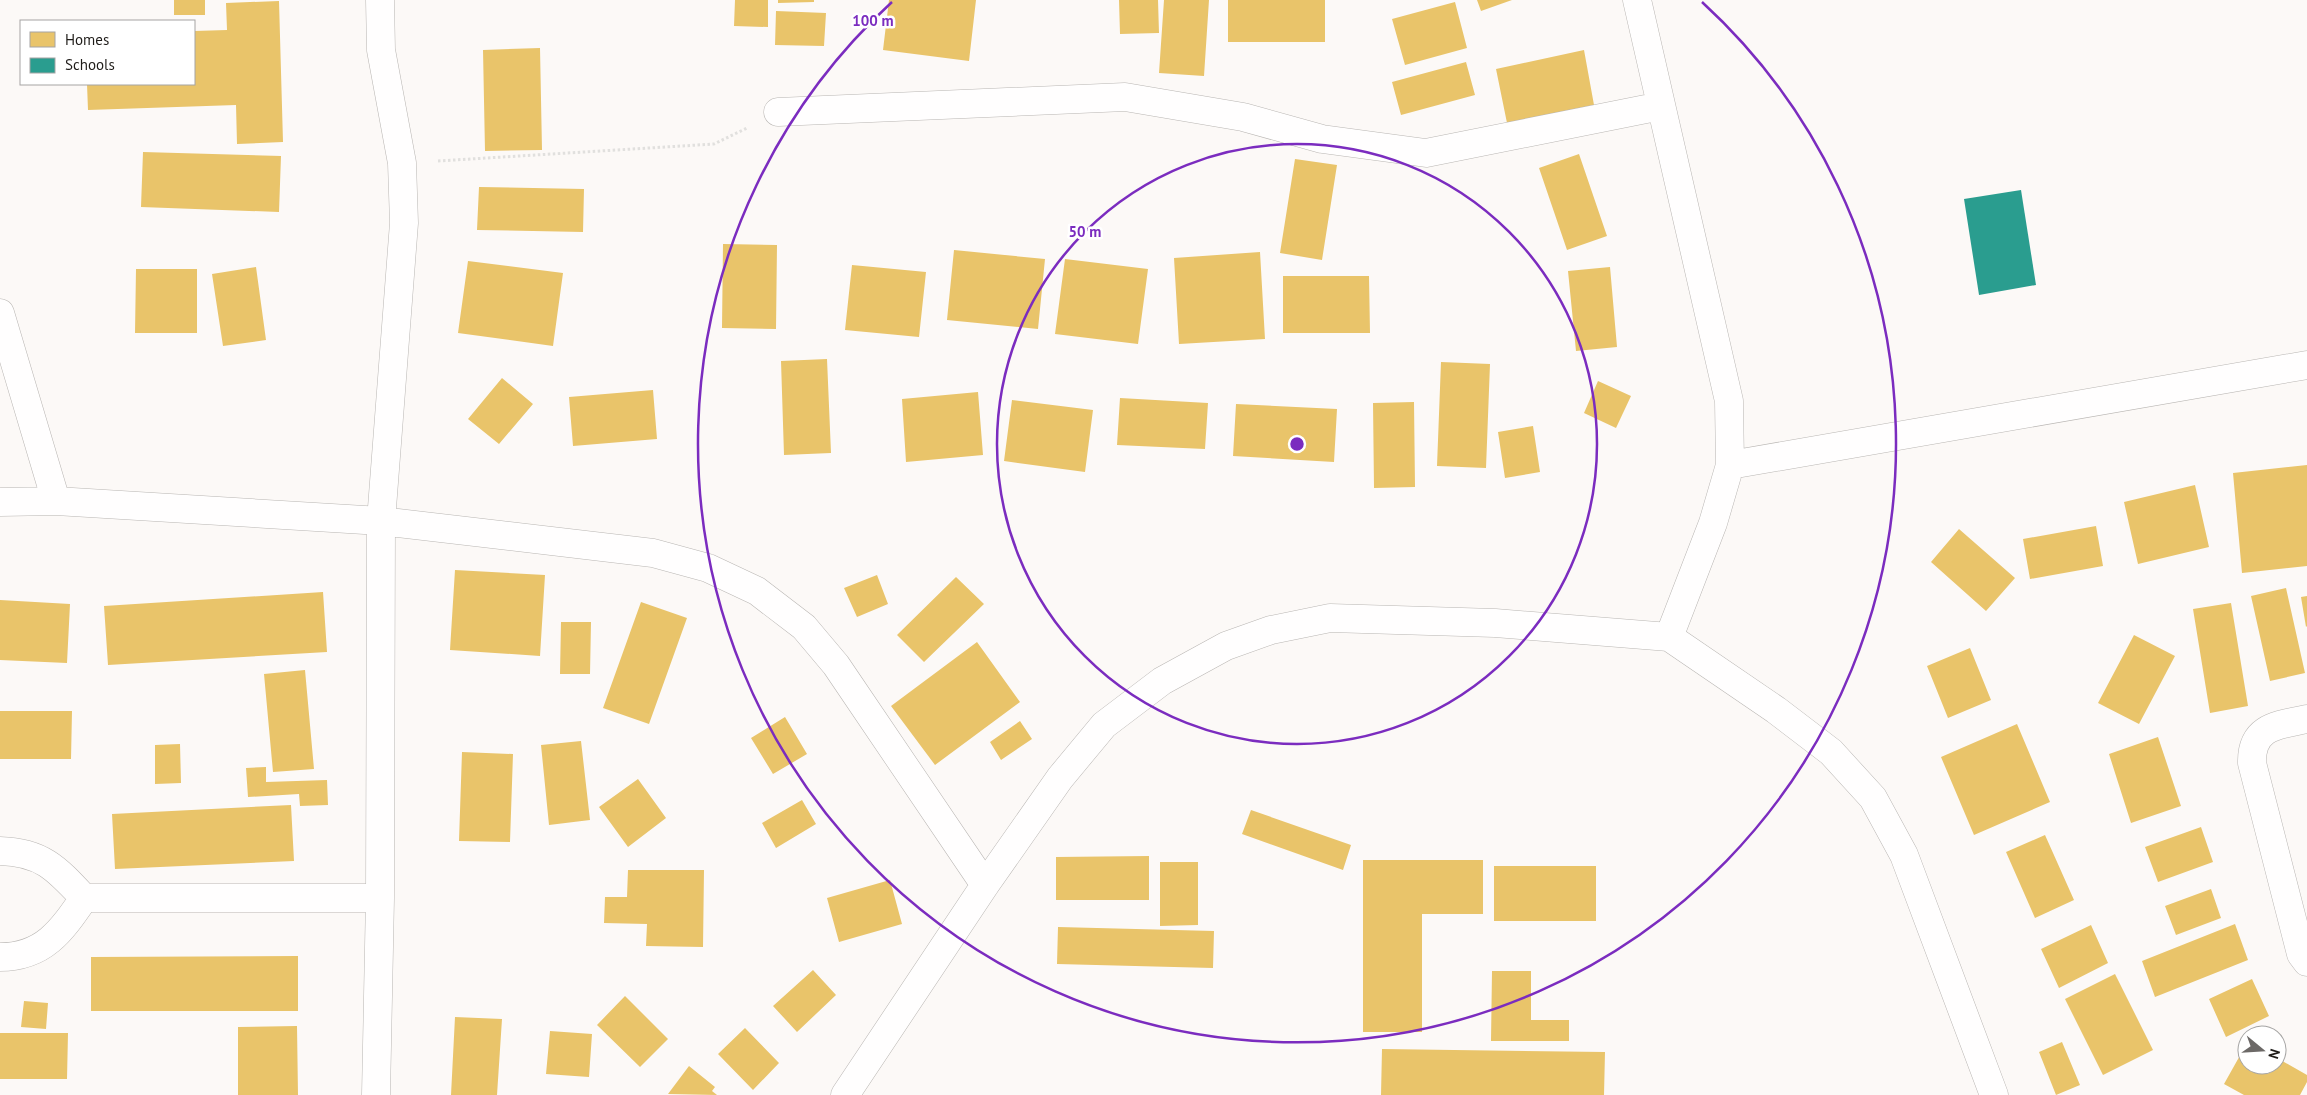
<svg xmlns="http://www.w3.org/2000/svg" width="2307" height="1095" font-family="'PT Sans',sans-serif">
<rect width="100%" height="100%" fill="#fcf9f7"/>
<!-- homes -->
<path fill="#e9c46a" d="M174,0H205V15H174Z
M735,0H768V27L734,26Z
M778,0H814V2L778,3Z
M889,0H976L969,61L883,50Z
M1119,0H1158L1159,33L1120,34Z
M1164,0H1209L1204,76L1159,73Z
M1228,0H1325V42H1228Z
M1477,0H1512L1481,11Z
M279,1L283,142L237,144L236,105L88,110L87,84H194V31L227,30L226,3Z
M1455,2L1467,48L1405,65L1392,19Z
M776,11L826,13L824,46L775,45Z
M540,48L542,150L485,151L483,50Z
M1584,50L1594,105L1507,123L1496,69Z
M1466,62L1475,95L1401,115L1392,82Z
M143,152L281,156L279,212L141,207Z
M1579,154L1607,236L1567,250L1539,168Z
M1295,159L1337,165L1322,260L1280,253Z
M479,187L584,189L583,232L477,230Z
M723,244L777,245L776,329L722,328Z
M954,250L1045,259L1038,329L947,320Z
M1260,252L1265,339L1179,344L1174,258Z
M1065,259L1148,269L1138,344L1055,334Z
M468,261L563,273L553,346L458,333Z
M852,265L926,272L919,337L845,330Z
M256,267L266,340L223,346L212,274Z
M1610,267L1617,347L1576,351L1568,271Z
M136,269H197V333H135Z
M1283,276H1369L1370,333H1283Z
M827,359L831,453L784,455L781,361Z
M1441,362L1490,364L1486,468L1437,466Z
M502,378L533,404L499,444L468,419Z
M1598,381L1631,396L1616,428L1584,413Z
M653,390L657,439L573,446L569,397Z
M978,392L983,455L906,462L902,399Z
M1120,398L1208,403L1205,449L1117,445Z
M1012,400L1093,410L1085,472L1004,461Z
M1414,402L1415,487L1374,488L1373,403Z
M1236,404L1337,409L1334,462L1233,456Z
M1533,426L1540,472L1505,478L1498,432Z
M2307,465V566L2242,573L2233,473Z
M2195,485L2209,547L2138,564L2124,502Z
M2096,526L2103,566L2030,579L2023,539Z
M1959,529L2015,578L1986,611L1931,562Z
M455,570L545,575L540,656L450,650Z
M877,575L888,604L857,617L844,588Z
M956,577L984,604L924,662L897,635Z
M2286,588L2305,673L2270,681L2251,596Z
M323,592L327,652L108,665L104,606Z
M2307,596V626L2306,627L2301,597Z
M0,600L70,604L67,663L0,660Z
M641,602L687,618L649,724L603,708Z
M2231,603L2248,706L2210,713L2193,609Z
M561,622H591L590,674H560Z
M2134,635L2175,656L2139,724L2098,703Z
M977,642L1020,702L935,765L891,706Z
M1970,648L1991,700L1948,718L1927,666Z
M305,670L314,769L273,772L264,674Z
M0,711H72L71,759H0Z
M785,717L807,754L773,774L751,738Z
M1020,721L1032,739L1001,760L990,742Z
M2017,724L2050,802L1974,835L1941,757Z
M2158,737L2181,806L2131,823L2109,754Z
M581,741L590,820L549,825L541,745Z
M180,744L181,783L155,784V745Z
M462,752L513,754L510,842L459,841Z
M266,767V782L327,780L328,805L300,806L299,794L248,797L246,768Z
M638,779L666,818L628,847L599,807Z
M802,800L816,824L776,848L762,823Z
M291,805L294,861L115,869L112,814Z
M1251,810L1351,845L1343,870L1242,834Z
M2201,827L2213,862L2158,882L2145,847Z
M2045,835L2074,900L2035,918L2006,852Z
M1149,856V900H1056V857Z
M1363,860H1483V914H1422V1032H1363Z
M1160,862H1198V925L1160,926Z
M1494,866H1596V921H1494Z
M628,870H704L703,947L646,946L647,924L604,923L605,897H627Z
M890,880L902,924L839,942L827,898Z
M2211,889L2221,918L2176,935L2165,906Z
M2235,924L2248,960L2155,997L2142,961Z
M2091,925L2108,963L2059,988L2041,949Z
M1058,927L1214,931L1213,968L1057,964Z
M298,956V1011H91V957Z
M813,970L836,995L797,1032L773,1006Z
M1492,971H1531V1020H1569V1041H1491Z
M2115,974L2153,1050L2103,1075L2065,999Z
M2252,979L2269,1016L2226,1037L2209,999Z
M625,996L668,1039L640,1067L597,1025Z
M24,1001L48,1003L46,1029L21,1027Z
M455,1017L502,1019L497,1095H451Z
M297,1026L298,1095H238V1027Z
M745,1028L779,1063L753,1090L718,1054Z
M550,1031L592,1034L589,1077L546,1074Z
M0,1033H68L67,1079H0Z
M2062,1042L2080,1085L2056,1095L2039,1052Z
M2247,1043V1065H2277V1058L2307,1075V1082L2300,1095H2244L2224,1084Z
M1382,1049L1605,1052L1604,1095H1381Z
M689,1066L715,1087L712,1091L717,1095L668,1094Z"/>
<!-- schools -->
<path fill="#2a9d8f" d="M2021,190L2036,285L1979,295L1964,199Z"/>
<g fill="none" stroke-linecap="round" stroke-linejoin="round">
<!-- minor casing -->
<g stroke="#b9b6b3" stroke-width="29">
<path id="minor" d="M1637,0L1729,401L1730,465L1713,523L1669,637
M778,112L1125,97L1243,117L1322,139L1426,153L1661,106
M0,313L56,501
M1730,465L2307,365
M0,502L56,501L381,521L653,553L708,568L757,591L804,627L836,665L985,885
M2307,719C2278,725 2251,726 2252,763L2301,954L2307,962
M0,851C42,852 57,869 84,898C62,930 44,957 0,957
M84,898H380
M376,1095L380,898L381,521L404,223L402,163L381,50L380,0
M845,1095L985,885L1060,778L1104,725L1162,681L1226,646L1271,630L1330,618L1495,623L1669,637L1776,710L1831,752L1873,798L1904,855L1994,1095"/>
</g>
<!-- path -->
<path stroke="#e1e0de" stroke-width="3" stroke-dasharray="2.5 2.5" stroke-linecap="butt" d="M438,161L714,144L747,128"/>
<!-- minor -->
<use href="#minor" stroke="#fffefe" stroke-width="28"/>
</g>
<!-- distance rings -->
<g fill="none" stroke="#7b2cbf" stroke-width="2.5">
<circle cx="1297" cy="444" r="300"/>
<path d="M1702 2A599 599 0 1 1 892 2"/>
</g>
<circle cx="1297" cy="444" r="8" fill="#7b2cbf" stroke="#fff" stroke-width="2.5"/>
<g font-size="15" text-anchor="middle" font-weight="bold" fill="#7b2cbf" stroke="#fff" stroke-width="5" stroke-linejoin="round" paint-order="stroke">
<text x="873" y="26">100 m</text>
<text x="1085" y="237">50 m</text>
</g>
<!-- legend -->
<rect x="20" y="20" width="175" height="65" fill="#ffffff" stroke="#a5a4a3"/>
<rect x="30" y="32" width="25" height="15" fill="#e9c46a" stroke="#a5a4a3"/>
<text x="65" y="45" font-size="15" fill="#1f1c19">Homes</text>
<rect x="30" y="58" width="25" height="15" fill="#2a9d8f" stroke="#a5a4a3"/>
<text x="65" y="70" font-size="15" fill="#1f1c19">Schools</text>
<!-- north arrow -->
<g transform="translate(2262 1050) rotate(108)"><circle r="24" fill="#ffffff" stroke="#a5a4a3"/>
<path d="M0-4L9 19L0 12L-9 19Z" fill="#6c6967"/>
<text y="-8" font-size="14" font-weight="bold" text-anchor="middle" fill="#1f1c19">N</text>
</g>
</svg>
